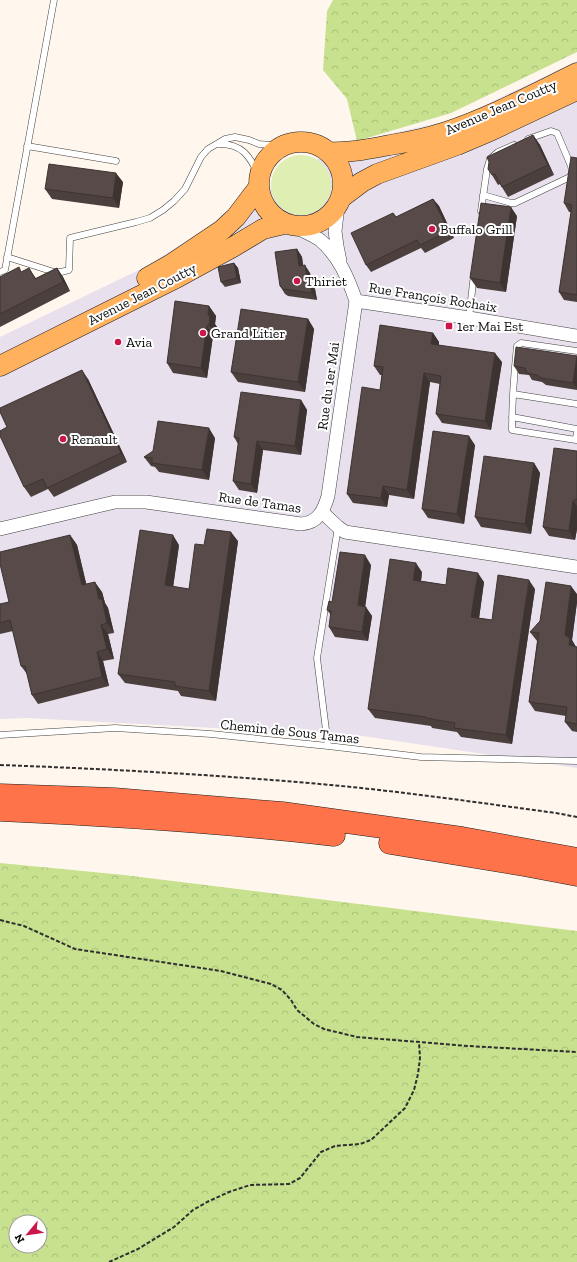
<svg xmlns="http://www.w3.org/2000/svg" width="577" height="1262" font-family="'Zilla Slab',serif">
<defs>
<pattern id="forest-crowns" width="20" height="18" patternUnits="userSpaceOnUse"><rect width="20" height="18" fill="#c7e18f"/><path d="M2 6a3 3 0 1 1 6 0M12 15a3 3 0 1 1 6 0" fill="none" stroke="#aac07a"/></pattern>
</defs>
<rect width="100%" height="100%" fill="#fff7ed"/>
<!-- industrial -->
<path fill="#e8e0ed" d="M577,61V768L363,736L27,718L0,719V337L145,267L340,145L456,119Z"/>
<!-- grass -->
<path fill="#dfeeb2" d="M271 185a30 30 0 1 1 60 0a30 30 0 1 1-60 0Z"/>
<!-- forest -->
<path fill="url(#forest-crowns)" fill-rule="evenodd" d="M333,0H577V52L451,113L357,141L347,99L323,70L327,11Z
M0,863L124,875L577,931V1262H0ZM16,1222H40V1246H16Z"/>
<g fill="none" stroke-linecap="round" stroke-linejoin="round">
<!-- service casing -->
<g stroke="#404040" stroke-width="7">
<path id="service" d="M217,144C242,143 250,156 259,176
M27,146L116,161
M483,195L511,203H515L570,177L572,172L571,166L557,133L551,131L528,139
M481,211L487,169L490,159L498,152L514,145
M7,257L54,272H61L69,270L70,238L136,222L150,218L163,210L174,201L185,189L201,157L208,149L225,139L235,137L249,140L259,144L281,146
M0,272L5,270L54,0
M469,318L474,274
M577,351L521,343L517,346C514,374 512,402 512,430L576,440L577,430
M513,394L577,404
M512,417L577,429
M0,735L115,728L211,734L328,746L421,757L577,761
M328,746L317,658L338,527"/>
</g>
<!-- minor casing -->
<g stroke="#404040" stroke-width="14">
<path id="minor" d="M338,206L335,231L337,246L340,261
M356,301L469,318L577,336
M322,512L338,527L345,532L577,567
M0,529L115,502H146L301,524C318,523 324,510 328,496L356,301C348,278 339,256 320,240C313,235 303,231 295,227"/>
</g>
<!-- primary casing -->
<g stroke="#1e1e1e" stroke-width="21">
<path id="primary" d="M259 184a42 42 0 1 1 84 0a42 42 0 1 1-84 0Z
M329,152C350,153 369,149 390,145C409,142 428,138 446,132C491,117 534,94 577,73
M342,197L362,182L377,174L457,145L490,131L577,90
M147,278L170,265L222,230L236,217L258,188
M0,366L178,277L233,247L263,229L284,224"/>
</g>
<!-- motorway casing -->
<g stroke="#1e1e1e" stroke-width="23">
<path id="motorway" d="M0,795L114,799L282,813L462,838L577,859
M0,810C112,815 223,822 334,835
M390,843L524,865L577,875"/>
</g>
<!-- path -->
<path stroke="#2f2f2f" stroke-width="2" stroke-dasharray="4 2" stroke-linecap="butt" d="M0,765C110,769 221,775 331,785C406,792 481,803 556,813L577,817
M0,920L24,926L75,949L221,971L271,984L282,990L291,1000L297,1010L314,1024L324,1029L357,1037L468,1046L577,1052
M109,1262L138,1249L174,1227L193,1210L207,1202L229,1192L250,1185L289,1184L300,1178L321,1152L335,1146L360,1144L371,1140L405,1108L414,1090L418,1074L420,1058L419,1042"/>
<!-- service -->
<use href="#service" stroke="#fff" stroke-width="6"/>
<!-- minor -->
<use href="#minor" stroke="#fff" stroke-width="13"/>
<!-- primary -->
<use href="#primary" stroke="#ffb15d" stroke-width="20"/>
<!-- motorway -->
<use href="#motorway" stroke="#ff734b" stroke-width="22"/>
</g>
<!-- wall -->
<path fill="#4b403e" d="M533,135L540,145L554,175L508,197L500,184L498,185L492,175Z
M577,158V302L564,300L559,292L571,212H569L564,203Z
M123,182L119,208L52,199L45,189Z
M433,199L439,206L454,238L425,253L421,248L371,272L366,265L393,213L396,217Z
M517,216L506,292L477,288L470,278Z
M297,249L302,257L303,266L310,273L312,285L315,289L317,300L288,296L285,294L280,286Z
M234,263L238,268L241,283L225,287L221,282Z
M57,268L63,277L70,291L0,327V277L22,272L36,278Z
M209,306L216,316L215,324L217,327L215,334L213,336L207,378L173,373L167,363Z
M308,319L314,329L305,392L238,382L231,372Z
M433,333L439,342V345L502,362L491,430L442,423L436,414L440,384L430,382L414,499L389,495L387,507L353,503L347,494L380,390L382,375H380L374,366Z
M577,356V390L546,385L542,382L532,380L529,375L519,374L514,366Z
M88,379L127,462L54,497L48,489L31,497L24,487L7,427Z
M301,400L307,410L301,455L263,450L257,493L239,490L233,481L238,444L234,437Z
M215,438L209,480L159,472L155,467L151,466L144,457Z
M475,445L464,524L428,518L422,509Z
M577,451V529L575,540L549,536L543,527Z
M534,463L540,473L531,534L481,527L475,517Z
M70,535L77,545L86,584L102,592L105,603L108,608L114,633L108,634L114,659L103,661L109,686L38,704L32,695L27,674L21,666L13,631L0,634V604L9,602Z
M238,541L216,701L181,696L178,691L125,683L118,674L179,545L173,587L189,589L204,545Z
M371,565L365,607L372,616L368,641L335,637L329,627L331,615L327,610L332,602Z
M422,572L421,581L446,585L484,582L479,618L492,620L535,589L512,744L461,737L457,732L432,728L431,726L375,718L368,709Z
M577,594V602L572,640L576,647H577V732L572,731L565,722L566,716L535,711L529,702L537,641L530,632Z"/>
<!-- shaded-wall -->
<path fill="#3d3432" d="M533,135L540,145L554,175L548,165Z
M116,173L123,182L119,208L113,198Z
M433,199L439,206L454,238L449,231Z
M511,207L517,216L506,292L500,283Z
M297,249L302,257L304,273L299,266Z
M234,263L238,268L241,283L237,278Z
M305,265L310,273L312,285L315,289L317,300L312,293L308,282Z
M29,268L35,277L41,288L35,279Z
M57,268L63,277L70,291L63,282Z
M209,306L216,316L215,324L217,327L215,334L209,325L208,314Z
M308,319L314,329L305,392L298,382Z
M207,326L213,336L207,378L201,368Z
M433,333L439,342L437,353L431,344Z
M495,353L502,362L491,430L485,421Z
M577,357V388L573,383Z
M82,370L88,379L127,462L121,453Z
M424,373L430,382L414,499L407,490Z
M301,400L307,410L301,455L295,446Z
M209,428L215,438L209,480L202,470Z
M469,436L475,445L464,524L457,514Z
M257,441L263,450L257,493L251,484Z
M534,463L540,473L531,534L525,524Z
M383,486L389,495L387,507L381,498Z
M573,501L577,506V529L575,540L569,531Z
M231,532L238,541L216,701L209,691Z
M70,535L77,545L89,595L82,585Z
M173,535L179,545L172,595L165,585Z
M365,555L371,565L364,615L358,605Z
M416,563L422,572L420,589L413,580Z
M478,573L484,582L478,626L471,617Z
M529,580L535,589L512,744L506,735Z
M95,582L102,592L105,603L108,608L114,633L107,623L99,599Z
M571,586L577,594V602L572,640L576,647L569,645L565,635Z
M366,607L372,616L368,641L362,632Z
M101,625L108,634L114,659L107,649Z
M97,652L103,661L109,686L102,677Z"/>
<!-- building -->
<path fill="#574a48" stroke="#3d3432" d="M533,135L548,165L502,187L495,174L492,175L488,169L489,162L487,157Z
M571,157L577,158V295L559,292L572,205L564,203Z
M49,164L116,173L113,198L45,189Z
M433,199L449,231L420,245L417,240L366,265L351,233L393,213L396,217Z
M481,203L511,207L500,283L470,278Z
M297,249L299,266L305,265L308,282H310L312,293L283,289L280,286L275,252Z
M234,263L237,278L221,282L218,267Z
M19,267L21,272L29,268L35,279L57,268L63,282L0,314V277Z
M175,301L209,306L208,314L210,317L209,325L207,326L201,368L167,363Z
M241,309L308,319L298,382L231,372Z
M380,325L433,333L431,344L495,353L485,421L436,414L441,376L424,373L407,490L383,486L381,498L347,494L362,387L380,390L383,367L374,366Z
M516,347L577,356L573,383L541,378L537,375L527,373L525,368L514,366Z
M82,370L121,453L47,488L43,479L24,487L0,436V431L7,427L0,412V408Z
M241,392L301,400L295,446L257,441L251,484L233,481L239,438L234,437Z
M158,421L209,428L202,470L152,463V458L144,457L153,451Z
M433,431L469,436L457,514L422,509Z
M554,448L577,451V499L573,501L569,531L543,527Z
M484,456L534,463L525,524L475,517Z
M207,529L231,532L209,691L175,686V682L118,674L140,530L173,535L165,585L189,589L195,544L204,545Z
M70,535L82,585L95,582L99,599H102L107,623L101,625L107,649L97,652L102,677L32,695L25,666H21L10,620L0,623V604L9,602L0,564V552Z
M340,552L365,555L358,605L366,607L362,632L329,627L331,611L327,610L329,601L332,602Z
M390,559L416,563L413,580L446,585L448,568L478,573L471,617L492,620L498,575L529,580L506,735L454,728L455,723L426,718V717L368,709Z
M546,582L571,586L565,635L570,638L569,645L577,647V724L565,722L567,707L529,702L539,633L530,632L540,621Z"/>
<!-- markers -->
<g fill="#cc1549" stroke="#fff" stroke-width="1.5">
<circle cx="432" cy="229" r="4"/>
<circle cx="297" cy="281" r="4"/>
<rect x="445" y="322" width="8" height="8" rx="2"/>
<circle cx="203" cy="333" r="4"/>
<circle cx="118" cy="342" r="4"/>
<circle cx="63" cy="439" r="4"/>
</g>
<g text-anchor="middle" stroke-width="4" stroke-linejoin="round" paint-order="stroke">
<!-- street labels -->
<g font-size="14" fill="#0d0d0d" stroke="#fff">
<text transform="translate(501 107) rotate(-23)" y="5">Avenue Jean Coutty</text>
<text transform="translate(142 294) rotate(-27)" y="5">Avenue Jean Coutty</text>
<text transform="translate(433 297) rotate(9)" y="5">Rue François Rochaix</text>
<text transform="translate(328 386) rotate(-82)" y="5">Rue du 1er Mai</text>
<text transform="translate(260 502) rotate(8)" y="5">Rue de Tamas</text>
<text transform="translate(290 731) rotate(6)" y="5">Chemin de Sous Tamas</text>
</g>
<!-- poi labels -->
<g font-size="14" fill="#0d0d0d" stroke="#fff" text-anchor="start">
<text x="440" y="234">Buffalo Grill</text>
<text x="305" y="286">Thiriet</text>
<text x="457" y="331">1er Mai Est</text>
<text x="211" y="338">Grand Litier</text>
<text x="126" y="347">Avia</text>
<text x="71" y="444">Renault</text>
</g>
</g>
<!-- north arrow -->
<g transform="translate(28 1234) rotate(241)"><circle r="19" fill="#ffffff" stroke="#9e9e9e"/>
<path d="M0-3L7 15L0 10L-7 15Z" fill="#cc1549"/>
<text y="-6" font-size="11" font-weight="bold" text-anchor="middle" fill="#0d0d0d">N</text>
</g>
</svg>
